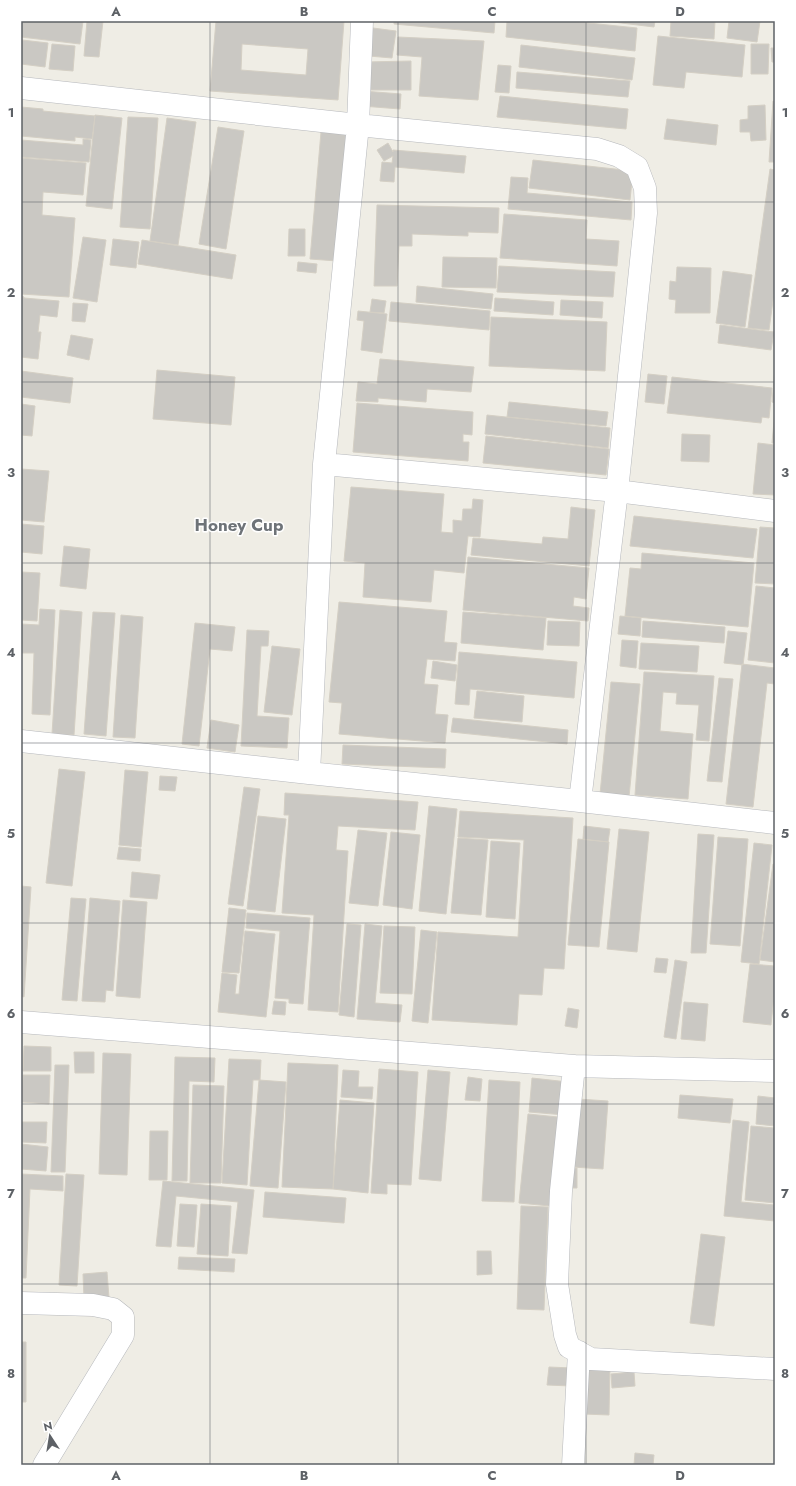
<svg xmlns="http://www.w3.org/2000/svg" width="796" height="1486" font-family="Jost,sans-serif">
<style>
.building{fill:#cac8c3;stroke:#d4cfc4;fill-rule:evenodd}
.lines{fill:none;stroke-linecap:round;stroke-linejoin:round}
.minor-casing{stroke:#b6b8bc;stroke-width:23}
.minor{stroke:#fff;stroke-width:22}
.grid{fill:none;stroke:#5d6166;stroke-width:1;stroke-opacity:0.55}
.labels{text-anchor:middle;stroke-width:3;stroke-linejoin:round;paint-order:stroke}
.quarter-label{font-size:17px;font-weight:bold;fill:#6e7378;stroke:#fff}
.neatline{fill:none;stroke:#5d6166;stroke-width:1.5}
.grid-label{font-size:13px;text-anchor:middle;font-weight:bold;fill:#5d6166}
</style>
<rect width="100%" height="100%" fill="#efede5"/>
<path class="building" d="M21 21H83L80 44 21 37Z
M87 21H103L99 57 84 56Z
M216 21H344L338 100 210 91ZM242 44 308 49 306 75 241 70Z
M394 21H495L494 33 394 24Z
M507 21H569L637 28 635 51 506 37Z
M605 21H655L654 27Z
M671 21H715L714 39 670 36Z
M729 21H760L757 42 727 38Z
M373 28 396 31 392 58 369 56Z
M658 36 745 45 742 77 686 72 684 88 653 85Z
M398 37 484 41 478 100 419 96 422 57 397 55Z
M22 40 48 43 45 67 21 64Z
M52 44 75 46 73 71 49 69Z
M751 44H769L768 74H751Z
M521 45 635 58 632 80 519 67Z
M771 48H775V62H772Z
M411 61V90H365V62Z
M498 65 511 66 509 93 495 92Z
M517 72 630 81 628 97 516 88Z
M363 91 401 94 400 109 362 106Z
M500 96 628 109 626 129 497 117Z
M773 101 775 102V162H769Z
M765 105 766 140 751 141 750 132H740V120L748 119V106Z
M21 107 43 109V111L95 116 92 139 75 137V141L21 136Z
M95 115 122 118 112 209 86 206Z
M128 117 158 118 150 229 120 227Z
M167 118 196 122 178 245 150 241Z
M667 119 718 125 716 145 664 139Z
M218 127 244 131 226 249 199 244Z
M321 132 348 134 337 261 310 259Z
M83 139 91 140 89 162 21 157V140L83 145Z
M388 143 393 152V150L466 156 464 173 395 167 394 182 380 181 382 162 392 163 393 156 384 161 377 150Z
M21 158 86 163 83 195 43 192 42 215 75 218 69 297 21 294Z
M533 160 633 171 630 200 529 188Z
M770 169 775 170V286L769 330 748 328Z
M511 177 528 178 527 193 632 202 631 220 508 209Z
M377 205 499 208 498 233 468 232V236L412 234V246H399L397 286H374Z
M504 214 587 220 586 239 619 241 617 266 500 258Z
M289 229H305V256H288Z
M83 237 106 240 97 302 73 298Z
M113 239 139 242 136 268 110 265Z
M142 240 236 255 232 279 138 264Z
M443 257 497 258 496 288 442 287Z
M298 262 317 264 316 273 297 271Z
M499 266 615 272 613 297 497 292Z
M677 267 711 268 710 313H675L676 300 669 299 670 281 676 282Z
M723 271 752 275 745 327 716 323Z
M417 286 493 294 491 309 416 302Z
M21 296 24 297V298L59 301 57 317 40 315 38 332H41L38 359 21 357Z
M495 298 554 302 553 315 494 311Z
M372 299 386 301 384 313 370 312Z
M561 300 603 302 602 318 560 315Z
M391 302 490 311 489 330 389 321Z
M73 303 88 304 85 322 72 321Z
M358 311 387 314 382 353 361 350 364 321 357 320Z
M491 317 607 322 605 371 489 366Z
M720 325 774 332 771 350 718 343Z
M71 335 93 339 89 360 67 355Z
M380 359 474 367 471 392 427 389 426 402 378 398V402L356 401 358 382 377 384Z
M775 369V403L772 402Z
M157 370 235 377 231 425 153 419Z
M21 371 73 378 70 403 21 397Z
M648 374 667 376 664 404 645 402Z
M672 377 772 388 769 418 762 417 761 423 667 413Z
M509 402 608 412 606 426 507 417Z
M357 403 473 412 472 435 463 434V442H469L468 461 353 452Z
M21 404 35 406 32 436 21 435Z
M775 411V443H772Z
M487 415 610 428 608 448 485 434Z
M682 434 710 435 709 462 681 461Z
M486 436 609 449 606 475 483 463Z
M758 443 775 445V495L753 494Z
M21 469 49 471 44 522 21 520Z
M351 487 444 494 441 532 453 533V520L462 521 463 509H472L473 499 483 500 480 537 468 536 464 573 434 570 431 602 363 597 365 563 344 561Z
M571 507 595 510 589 566 471 555 473 538 542 544 543 537 568 539Z
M634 516 757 529 753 558 630 546Z
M21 524 44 526 42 554 21 552Z
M760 527 775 528V584L755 583Z
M64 546 90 549 86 589 60 586Z
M642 553 754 563 748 627 625 616 630 568 641 569Z
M468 557 589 568 586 599 574 597 573 606 589 608 588 621 463 610Z
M21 572 40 573 37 621 21 620Z
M756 586 775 588V663L748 660Z
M339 602 447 611 444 642 457 643 455 661 427 659 424 684 438 685 435 714 448 715 445 743 339 734 342 703 329 702Z
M40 609 55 610 50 715 32 714 34 653H21V624L39 625Z
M60 610 82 612 74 735 52 734Z
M93 612 115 613 106 736 84 734Z
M463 612 546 618 543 650 461 643Z
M121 615 143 617 135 738 113 737Z
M620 616 641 618 640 636 618 634Z
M548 621 580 622 579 646 547 645Z
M643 621 725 627 724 643 642 637Z
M195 623 235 627 232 651 210 649 199 746 182 744Z
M247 630 269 631 268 646H261L257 716 289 718 287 748 241 746Z
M728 631 747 633 743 665 724 663Z
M622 640 638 641 636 668 620 666Z
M641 643 699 646 697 672 639 669Z
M272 646 300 649 292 715 264 712Z
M459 652 577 662 574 698 470 689 469 705 455 704Z
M433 661 457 665 455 681 431 678Z
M742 664 775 668V684L767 683 753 807 726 804Z
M644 672 714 676 709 741 696 740 699 705 676 704 677 693 663 692 660 731 693 734 688 799 635 795Z
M719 678 733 679 722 782 707 781Z
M611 682 640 684 629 797 600 794Z
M477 691 524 696 522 722 474 718Z
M453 718 568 730 567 744 451 732Z
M211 720 239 725 235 752 207 748Z
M343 745 446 749 445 768 342 764Z
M59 769 85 772 72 886 46 883Z
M125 770 148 772 141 847 119 845Z
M160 776 177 777 175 791 159 790Z
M244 787 260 789 243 906 228 904Z
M285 793 418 802 415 830 338 826 336 850 348 851 338 1012 308 1010 314 915 282 913 289 815H284Z
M429 806 457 809 446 914 419 911Z
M460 811 573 818 564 969 544 968 542 995 519 994 517 1025 432 1020 438 932 518 937 524 840 458 837Z
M258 816 286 819 275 912 247 909Z
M584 826 610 829 608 842 583 839Z
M619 829 649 832 637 952 607 949Z
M358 830 387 833 378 906 349 903Z
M391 832 420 835 412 909 383 905Z
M698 834 714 835 706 953H691Z
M718 837 748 839 740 946 710 944Z
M458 838 488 840 481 915 451 913Z
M578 839 609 842 599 947 568 945Z
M491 841 520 843 515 919 486 917Z
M754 843 772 845 759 964 741 962Z
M119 847 141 849 140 861 117 859Z
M773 864H775V962L760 960Z
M132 872 160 875 157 899 130 897Z
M21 886 31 887 24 997 21 996Z
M71 898 86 899 77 1001 62 1000Z
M90 898 120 901 113 991 106 990 105 1002 82 1001Z
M123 900 147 902 140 998 116 996Z
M229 908 246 910 239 973 222 972Z
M247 913 310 918 303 1004 289 1003V999L275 998 280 931 246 928Z
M347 924 361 925 354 1017 339 1015Z
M365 924 382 926 375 1003 402 1005 400 1022 357 1019Z
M384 926 415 927 412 994 380 993Z
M421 930 437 932 428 1023 412 1021Z
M245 931 275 934 266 1017 218 1012 222 973 237 975 235 994H239Z
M656 958 668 959 666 973 654 972Z
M675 960 687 962 676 1039 664 1037Z
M750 964 775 966V987L771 1025 743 1022Z
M274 1001 286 1002 285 1015 272 1014Z
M684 1002 708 1004 705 1041 681 1039Z
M568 1008 579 1010 577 1028 565 1026Z
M24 1046 51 1047V1071H23Z
M74 1052H94V1073H75Z
M103 1053 131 1054 127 1175 99 1174Z
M175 1057 215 1058 214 1082 189 1081 187 1181H172Z
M229 1059 261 1060 260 1080H253L247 1185 222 1183Z
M288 1063 338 1065 333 1189 282 1187Z
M55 1065H69L65 1172H51Z
M379 1069 418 1072 411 1185 387 1184V1194L371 1193Z
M343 1070 359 1071 358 1087H373L372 1099 341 1097Z
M428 1070 450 1072 441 1181 419 1179Z
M23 1075H50L49 1104 22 1102Z
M468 1077 482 1079 480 1101 465 1100Z
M532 1078 568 1082 565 1115 529 1112Z
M259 1080 286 1082 278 1188 250 1186Z
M489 1080 520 1082 514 1202 482 1201Z
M193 1085 224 1086 221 1183H190Z
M680 1095 733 1099 730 1123 678 1118Z
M758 1096 775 1098V1126L756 1124Z
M578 1099 608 1101 603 1169 573 1167Z
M340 1100 374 1103 368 1193 333 1189Z
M528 1114 558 1117 550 1206 519 1203Z
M733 1120 749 1122 741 1202 775 1205V1221L724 1216Z
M21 1122H47L46 1143 21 1142Z
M751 1126 775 1128V1203L745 1200Z
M150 1131H168L167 1180H149Z
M21 1144 48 1147 46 1171 21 1169Z
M568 1168H577V1188H567Z
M21 1174 63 1176V1191L30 1189 26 1278H21Z
M66 1174 84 1175 77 1286 59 1285Z
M163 1181 254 1190 247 1254 232 1253 238 1202 176 1196 171 1247 156 1246Z
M265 1192 346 1198 344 1223 263 1217Z
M180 1204 197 1205 194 1247 177 1246Z
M201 1204 231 1206 228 1256 197 1254Z
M521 1206 548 1207 544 1310 517 1309Z
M701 1234 725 1237 714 1326 690 1323Z
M477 1251H491L492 1274 477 1275Z
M179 1257 235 1259 234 1272 178 1269Z
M107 1272 109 1298 84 1299 83 1274Z
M21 1342H26V1402H21Z
M585 1365 610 1366 609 1415 584 1414Z
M549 1367 572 1368 571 1386 547 1385Z
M634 1372 635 1386 612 1388 611 1374Z
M635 1453 654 1455 653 1465H634Z"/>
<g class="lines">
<g class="minor-casing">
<path id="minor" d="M21 88 358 125 324 464 309 773 21 741
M324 464 617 491 646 213 645 188 637 167 619 156 597 149 358 125 362 21
M775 511 617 491 580 801 775 823
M309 773 580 801
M21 1022 574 1066 775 1071
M574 1066 561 1191 557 1284 565 1335 569 1347 591 1359 775 1369
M21 1303 93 1305 113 1309 123 1317V1335L44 1465
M573 1465 579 1352"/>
</g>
<use href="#minor" class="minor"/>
</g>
<path class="grid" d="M210 21V1465M398 21V1465M586 21V1465M21 202H775M21 382H775M21 563H775M21 743H775M21 923H775M21 1104H775M21 1284H775"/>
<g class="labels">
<g class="quarter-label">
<text x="239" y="531">Honey Cup</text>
</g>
</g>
<rect width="796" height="1486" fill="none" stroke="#ffffff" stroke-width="44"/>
<g transform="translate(50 1436) rotate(348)" stroke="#ffffff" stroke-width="3" paint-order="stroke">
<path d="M0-3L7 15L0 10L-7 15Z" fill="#5d6166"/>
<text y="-6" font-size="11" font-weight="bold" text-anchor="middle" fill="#5d6166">N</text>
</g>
<rect x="22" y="22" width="752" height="1442" class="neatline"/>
<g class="grid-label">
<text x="116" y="16">A</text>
<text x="304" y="16">B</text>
<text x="492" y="16">C</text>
<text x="680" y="16">D</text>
<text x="11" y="117">1</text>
<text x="785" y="117">1</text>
<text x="11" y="297">2</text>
<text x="785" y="297">2</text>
<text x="11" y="477">3</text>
<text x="785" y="477">3</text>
<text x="11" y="657">4</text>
<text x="785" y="657">4</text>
<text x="11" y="838">5</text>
<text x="785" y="838">5</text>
<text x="11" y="1018">6</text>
<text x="785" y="1018">6</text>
<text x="11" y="1198">7</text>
<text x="785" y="1198">7</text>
<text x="11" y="1378">8</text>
<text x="785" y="1378">8</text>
<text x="116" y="1480">A</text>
<text x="304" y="1480">B</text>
<text x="492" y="1480">C</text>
<text x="680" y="1480">D</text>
</g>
</svg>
